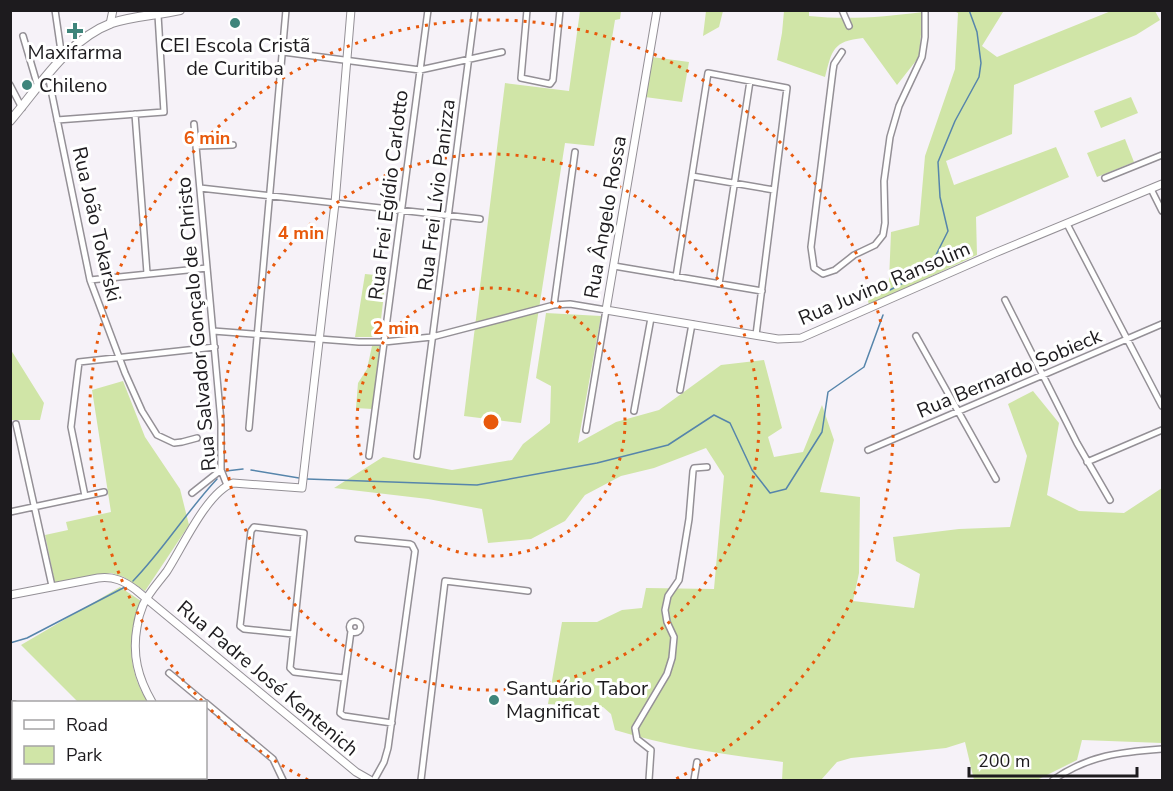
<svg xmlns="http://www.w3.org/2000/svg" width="1173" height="791" font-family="'Nunito Sans',sans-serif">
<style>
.green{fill:#d0e5a7}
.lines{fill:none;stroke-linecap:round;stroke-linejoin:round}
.stream{stroke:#5685ab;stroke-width:1.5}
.minor-casing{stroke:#949096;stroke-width:8}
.tertiary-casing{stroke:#949096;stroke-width:9}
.secondary-casing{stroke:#949096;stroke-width:10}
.minor{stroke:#fff;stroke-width:5}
.tertiary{stroke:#fff;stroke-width:7}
.secondary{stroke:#fff;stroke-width:8}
.ring{fill:none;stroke:#e8590c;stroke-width:3;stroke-dasharray:3 6}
.poi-dot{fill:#3f857b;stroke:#fff;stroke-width:2}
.labels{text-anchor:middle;stroke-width:6;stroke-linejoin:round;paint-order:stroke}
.poi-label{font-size:20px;fill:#1d1b1e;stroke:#fff}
.street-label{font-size:20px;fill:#1d1b1e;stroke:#fff}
.centre{fill:#e8590c;stroke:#fff;stroke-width:3}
.ring-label{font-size:18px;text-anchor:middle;font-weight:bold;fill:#e8590c;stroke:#fff;stroke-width:6;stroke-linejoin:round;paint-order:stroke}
</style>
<rect width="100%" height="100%" fill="#f6f2f8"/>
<path class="green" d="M1002 10 1003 12 982 46 997 57 1111 11H1155L1160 20 1136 35 1014 85 1012 134 946 161 954 185 1056 147 1069 177 976 217 977 255 869 305 865 289 889 281 891 232 919 225 925 156 955 69 958 13 954 11Z
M580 11H621L620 19 615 20 594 146 565 143 521 423 464 416 505 83 569 91Z
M706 11H723L719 27 703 36Z
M784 11H809V16C848 20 884 17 923 12L919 57 897 85 863 38C833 41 832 50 825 77L777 60 782 33Z
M652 57 689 62 682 102 645 97Z
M1131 97 1138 113 1101 128 1094 111Z
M1125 139 1134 162 1097 177 1087 153Z
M365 274 386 276 379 337H355Z
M546 313 601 316 578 443 616 422 659 410 721 365 764 360 782 428 768 437 774 457 803 452 822 405 834 440 820 492 860 497 859 573 853 601 914 608 920 574 896 561 893 537 959 529 1010 527 1027 456 1008 404 1033 391 1059 423 1047 495 1079 511 1124 513 1162 488V743L1082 740 1077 760 1037 780H974L965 742 946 748 851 758 837 762 821 780H782L783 762C727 755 670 747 615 730L611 714 603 707 548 704 562 622H597L622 610 642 608 646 588 714 589 724 476 706 448 654 468 621 476 585 495 565 521 531 539 488 543 482 509 428 499 334 488 383 457 452 470 512 460 523 444 550 423 551 386 536 378Z
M380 345 372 409 356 408 358 383 367 369 372 346Z
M11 350 44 403 40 420H11Z
M123 381 145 437 180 489 189 525 145 591 124 577 111 573 55 583 45 535 68 530 66 522 111 512 92 390Z
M120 587 141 601C127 634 127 672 148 702H78L21 645Z"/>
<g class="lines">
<path class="stream" d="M890 290 929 269 948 231 940 197 938 162 955 121 979 77 981 63 977 32 969 10
M251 470 299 478
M226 471 243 469
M307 479 477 485 597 463 668 445 714 415 730 423 752 470 770 493 786 489 822 432 828 392 864 367 883 315
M133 581C164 549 187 511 217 479
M10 643 27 638 125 587"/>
<g class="minor-casing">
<path id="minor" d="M55 10 62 58
M527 10 521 78 550 84 553 80 560 10
M842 10 849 26
M23 36 38 87
M283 52 420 70 502 52
M842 52 834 64 833 70 811 247 814 268 823 274 835 270 854 255 875 245 883 235 885 223 884 181 890 137 899 106 922 57 925 37V10
M48 75 90 280 125 373 142 411 157 435 174 443 182 442 197 438
M10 85 22 108
M135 114 147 273
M57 120 164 112 158 15
M194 124 221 422V470L227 485
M196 146 233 145
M692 176 774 190
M1105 178 1162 155
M200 188 480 219
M1151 189 1162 211
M1067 224 1162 406
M614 266 762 291
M676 277 708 73 787 88 756 335
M90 280 207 268
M719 284 750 81
M1005 300 1077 443 1110 500
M554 305 575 152
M213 331 359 342H384L432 337 554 305 570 304 606 310 586 430
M916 336 996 479
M680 390 692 324
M634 411 651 318
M16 424 52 586
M249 428 286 10
M868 450 1162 324
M369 456 428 10
M417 456 475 10
M1087 462 1162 430
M192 493 221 470
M85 496 71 427 79 362 215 347
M10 512 104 492
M358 539 410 544 412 545 415 551 388 748 384 762 374 780
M349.5 627a5.5 5.5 0 1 1 11 0a5.5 5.5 0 1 1-11 0Z
M351 631 340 713 344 716 392 723
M293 634 244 629 240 626 251 531 254 527 304 533 290 668 294 672 344 678
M169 673 204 702
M206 703 273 759 283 780
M10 705 14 704
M139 780H140
M421 780 445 581 528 591
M649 780 651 750 637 739 635 728 667 674 672 658 674 637 667 622 665 610 668 596 679 580 689 519 693 471 694 468 707 467
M694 780 697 762
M1053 780C1089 755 1121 752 1162 749"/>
</g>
<g class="tertiary-casing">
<path id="tertiary" d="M657 10 606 310 778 339 801 338 995 253 1162 184
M110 24 113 10
M10 595 98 578C114 576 124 581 136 590L356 772 370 780
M152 702C138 678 132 655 137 627 138 620 140 612 143 605 149 592 159 582 167 571 182 548 207 492 233 483L302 488 335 203 351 10
M197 778 198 780"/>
</g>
<g class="secondary-casing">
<path id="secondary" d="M10 121C40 86 67 40 112 23 133 16 158 15 180 10"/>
</g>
<use href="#minor" class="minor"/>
<use href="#tertiary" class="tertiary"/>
<use href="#secondary" class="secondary"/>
</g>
<g class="ring">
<circle cx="491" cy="422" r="134"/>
<circle cx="491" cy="422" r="268"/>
<path d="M308 780A402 402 0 0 1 207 706M202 701A402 402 0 1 1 674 780"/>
</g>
<g class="poi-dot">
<circle cx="235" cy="23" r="6"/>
<path d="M72 22h6v6h6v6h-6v6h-6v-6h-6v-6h6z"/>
<circle cx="27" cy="85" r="6"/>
<circle cx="494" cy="700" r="6"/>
</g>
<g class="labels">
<g class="poi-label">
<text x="235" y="52">CEI Escola Cristã<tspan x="235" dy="23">de Curitiba</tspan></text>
<text x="75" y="59">Maxifarma</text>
<text x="39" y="92" text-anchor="start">Chileno</text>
<text x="506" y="695" text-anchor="start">Santuário Tabor<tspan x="506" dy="23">Magnificat</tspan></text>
</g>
<g class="street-label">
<text transform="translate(388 195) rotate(-83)" y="7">Rua Frei Egídio Carlotto</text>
<text transform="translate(436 195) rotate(-83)" y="7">Rua Frei Lívio Panizza</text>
<text transform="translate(605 217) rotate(-80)" y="7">Rua Ângelo Rossa</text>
<text transform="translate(97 224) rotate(77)" y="7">Rua João Tokarski</text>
<text transform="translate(884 283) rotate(-23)" y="7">Rua Juvino Ransolim</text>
<text transform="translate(196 324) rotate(-95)" y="7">Rua Salvador Gonçalo de Christo</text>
<text transform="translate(1009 373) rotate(-23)" y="7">Rua Bernardo Sobieck</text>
<text transform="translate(268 678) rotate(40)" y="7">Rua Padre José Kentenich</text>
</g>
</g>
<circle cx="491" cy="422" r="9" class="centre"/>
<g class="ring-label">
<text x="207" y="144">6 min</text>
<text x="301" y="239">4 min</text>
<text x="396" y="334">2 min</text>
</g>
<rect width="1173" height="791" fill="none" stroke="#1d1b1e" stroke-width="24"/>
<rect x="12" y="701" width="195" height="78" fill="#ffffff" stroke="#a5a4a5" stroke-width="1.5"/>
<rect x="24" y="720" width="30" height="9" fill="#ffffff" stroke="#a5a4a5" stroke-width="1.5"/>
<text x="66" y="731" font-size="18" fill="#1d1b1e">Road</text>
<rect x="24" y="746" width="30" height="18" fill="#d0e5a7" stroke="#a5a4a5" stroke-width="1.5"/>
<text x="66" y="761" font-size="18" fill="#1d1b1e">Park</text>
<path d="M969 767v9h168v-9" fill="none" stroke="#1d1b1e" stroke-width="3"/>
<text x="978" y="767" font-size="18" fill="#1d1b1e" stroke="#ffffff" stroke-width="4.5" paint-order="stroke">200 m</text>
</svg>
